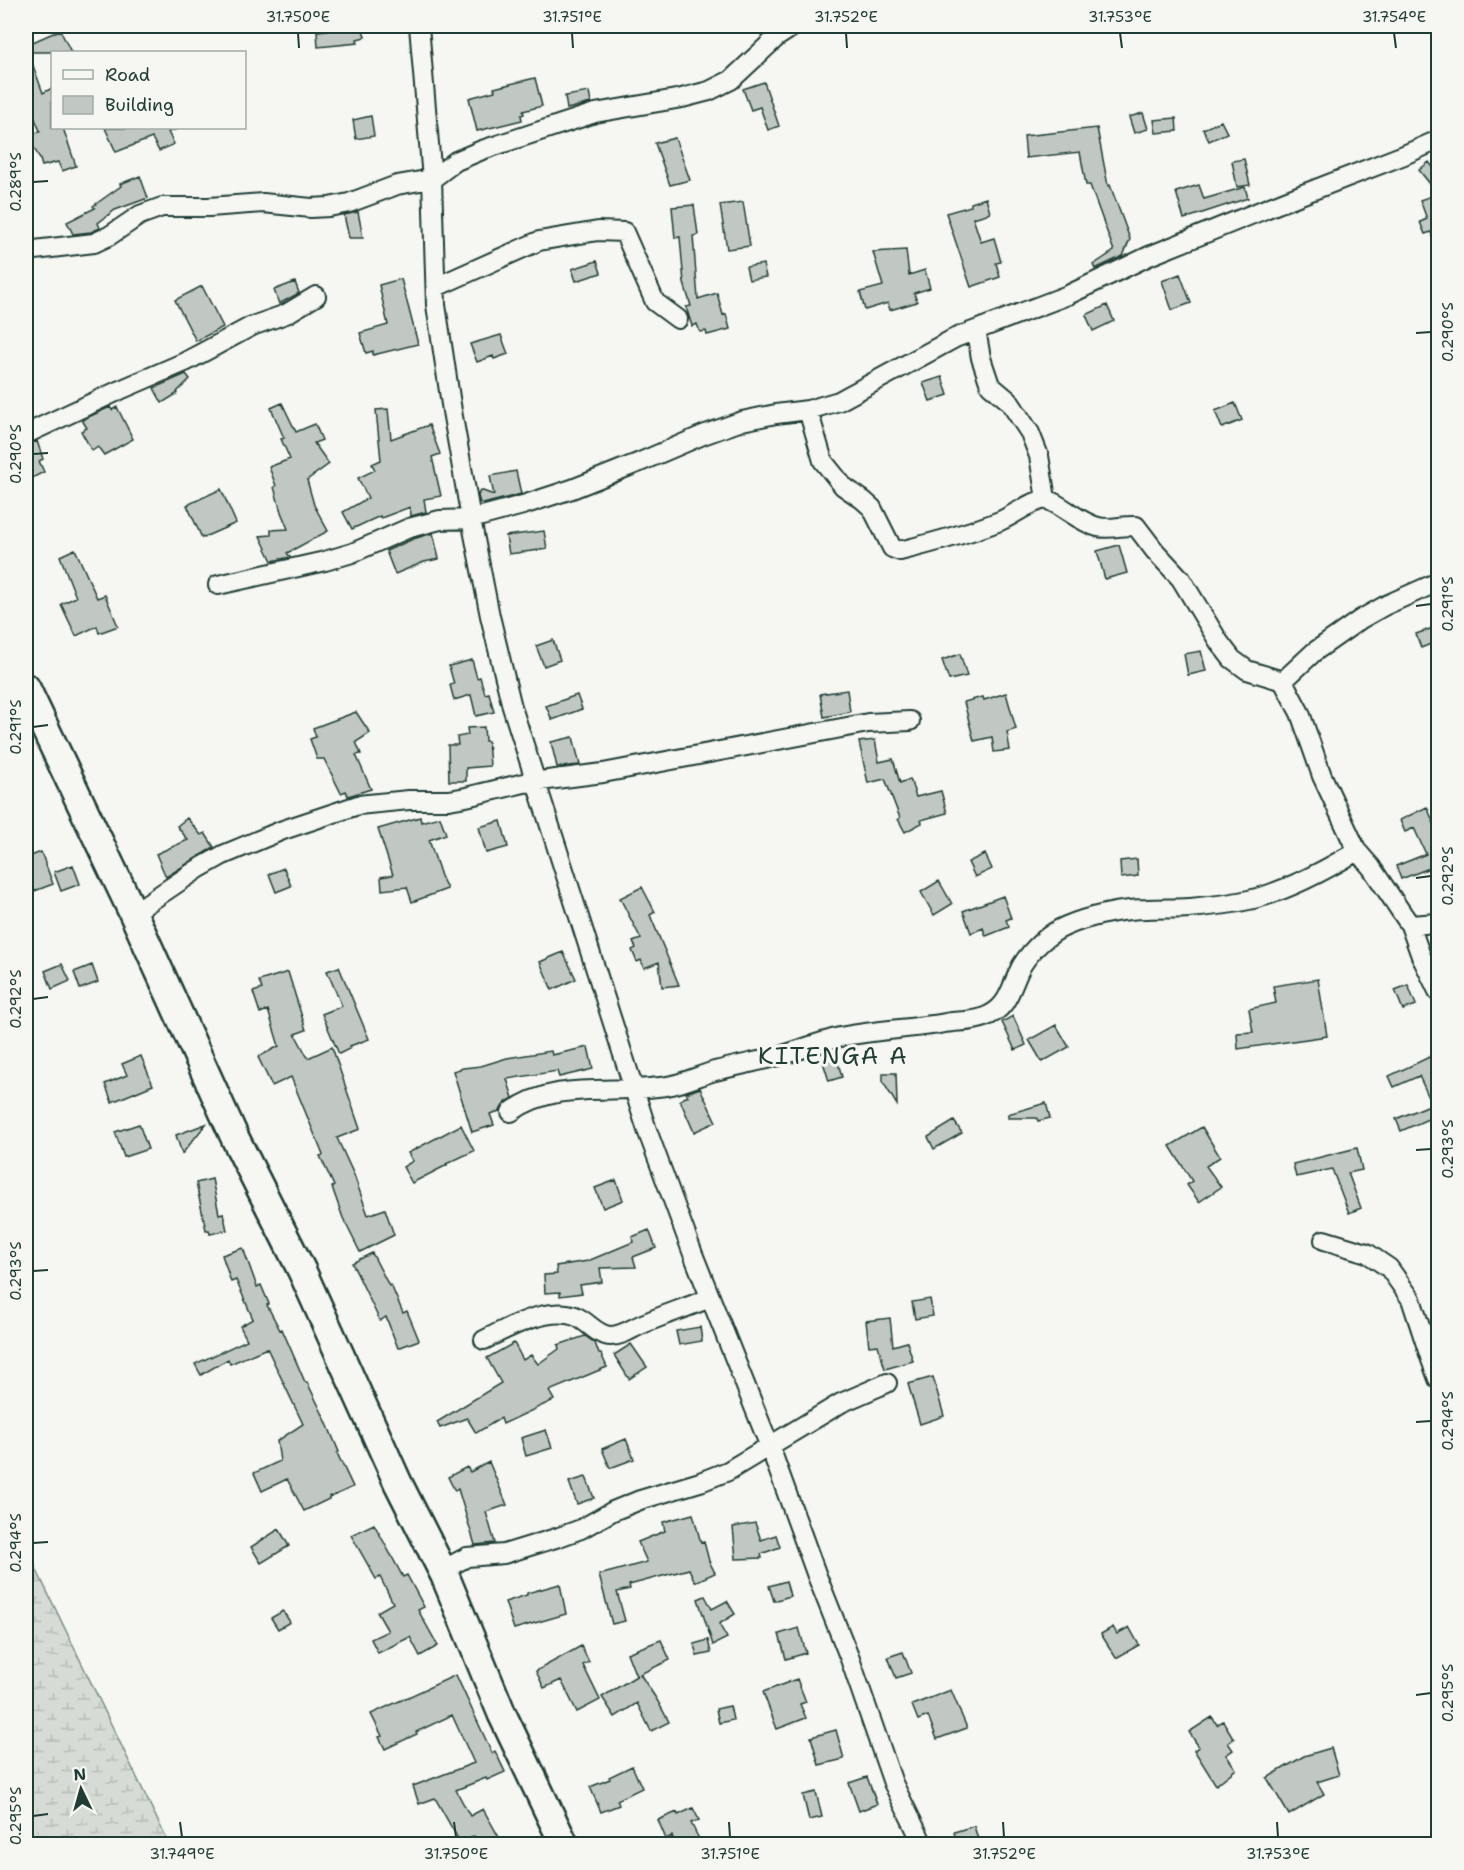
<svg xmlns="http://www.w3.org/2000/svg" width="1464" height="1870" font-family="'Shantell Sans',sans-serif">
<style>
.wetland{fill:url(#wetland-marsh);stroke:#7a8c85;stroke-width:1.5}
.building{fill:#c1c8c3;stroke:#1f3d34;stroke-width:1.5}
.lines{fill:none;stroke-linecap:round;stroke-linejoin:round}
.minor-casing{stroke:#1f3d34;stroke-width:22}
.secondary-casing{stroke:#1f3d34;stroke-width:32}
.minor{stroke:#f6f6f2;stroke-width:18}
.secondary{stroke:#f6f6f2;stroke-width:27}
.ticks{fill:none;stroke:#1f3d34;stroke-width:2}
.labels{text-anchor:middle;stroke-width:6;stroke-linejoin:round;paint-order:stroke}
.quarter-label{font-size:24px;letter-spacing:1.5px;fill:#1f3d34;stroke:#f6f6f2}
.neatline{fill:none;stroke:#1f3d34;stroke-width:2}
.ticks-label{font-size:15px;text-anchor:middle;fill:#1f3d34}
</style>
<defs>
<pattern id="wetland-marsh" width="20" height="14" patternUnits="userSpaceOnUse" patternTransform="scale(1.5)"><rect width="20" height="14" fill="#d6dbd6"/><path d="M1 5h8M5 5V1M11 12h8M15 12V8" fill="none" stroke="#b7bdb8"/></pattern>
</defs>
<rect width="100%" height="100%" fill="#f6f6f2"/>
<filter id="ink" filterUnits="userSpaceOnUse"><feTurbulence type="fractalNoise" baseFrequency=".0167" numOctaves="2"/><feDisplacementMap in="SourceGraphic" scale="12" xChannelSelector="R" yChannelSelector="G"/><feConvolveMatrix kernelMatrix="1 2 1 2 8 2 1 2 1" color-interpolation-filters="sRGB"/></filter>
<g filter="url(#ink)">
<path class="wetland" d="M26 1548 169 1844H26Z"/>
<path class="building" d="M338 26H362L365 37 357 39 358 43 318 47 317 31 338 29Z
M60 30 71 52H28L43 93 52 88V128H63L76 166 62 171 58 162 42 166 40 159 28 137 40 131 26 97V45Z
M535 78 542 106 523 111 524 114 521 115 522 120 477 131 469 98 495 91 494 88Z
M764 82 779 126 768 130 760 107 751 110 743 89Z
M589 92 591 103 567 109 565 96Z
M1143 113 1148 129 1134 133 1129 117Z
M371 116 374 136 356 139 353 120Z
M1176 118 1177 131 1156 133 1154 120Z
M1221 121 1227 133 1209 141 1203 129Z
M105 128H177L178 129 168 132 174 144 159 151 152 138 116 152Z
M1097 128 1108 186 1110 185 1130 239 1123 256 1095 269 1093 265 1114 251 1090 185H1086L1080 152 1026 158 1024 136Z
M675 138 690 180 670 185 655 143Z
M1244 159 1250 185 1237 187 1232 161Z
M1429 162 1438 174V247H1436L1431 232 1425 234 1420 222 1427 219 1420 200 1438 194 1419 170Z
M140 176 148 198 115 210 98 223 100 228 91 232 73 234 67 222 95 208 93 206 121 186 120 184Z
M1199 185 1204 199 1245 187 1248 198 1184 219 1176 192Z
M986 198 990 213 973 218 981 242 994 238 1001 262 996 263 1000 277 971 287 946 213 971 206V203Z
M743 202 750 246 727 249 720 205Z
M694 205 698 235 693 236 698 299 717 293 723 315 726 314 730 329 707 335 706 331 700 332 697 324 692 326 686 307 691 306 684 283 680 237 675 238 672 207Z
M358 212 363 238H349L344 215Z
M906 250 909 275 925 270 930 288 914 293 917 302 890 310 888 303 865 310 860 292 883 286 873 252Z
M597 261 601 273 576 281 572 269Z
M763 264 766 277 749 280 746 267Z
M1180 274 1191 303 1172 310 1162 281Z
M401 279 418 344 373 355V351L366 353 360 333 388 325 379 285Z
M295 282 299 293 279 304 274 290Z
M202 286 223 327 196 341 175 300Z
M1107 305 1114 321 1093 331 1086 315Z
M501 335 508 354 494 359 493 356 477 362 470 344Z
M186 374 190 379 177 392 178 393 162 403 154 388Z
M942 377 948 395 930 401 923 383Z
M282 403 296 432 315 424 322 440 314 443 329 464 307 480 314 505 328 531 287 553 290 557 272 561 260 536 271 535V530L288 529 281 512 274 487 276 486 269 467 290 459 281 439 284 438 271 408Z
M1235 403 1242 420 1222 428 1215 411Z
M110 407 112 410 117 407 133 439 104 455 98 447 92 451 81 431 87 428 82 420Z
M388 409 391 439 429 425 440 454 432 457 441 496 424 499 426 512 411 516 410 507 381 518 380 516 352 529 343 512 368 498 358 478 375 470 372 464 381 460 376 410Z
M37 441 43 459 39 461 44 472 26 481V445Z
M516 471 521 494 483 504 480 503 478 496 480 490 494 495 490 476Z
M221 489 236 523 202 538 187 505Z
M544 531 547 549 509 554 506 536Z
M433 533 439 559 424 562 395 574 386 551 413 539Z
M1119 545 1127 573 1105 579 1097 551Z
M75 549 97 598 105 595 118 626 99 633 97 626 76 636 61 604 76 597 60 556Z
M1433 628 1438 641 1421 648 1416 634Z
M553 640 560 660 544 666 536 646Z
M1201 651 1206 671 1188 675 1184 654Z
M960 654 967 676 949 680 942 660Z
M472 660 477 678 480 677 485 694 489 693 494 712 476 716 471 695 454 700 450 685 454 684 449 666Z
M847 690 850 712 824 717 820 694Z
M1006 693 1016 729 1007 732 1010 750 994 752 992 737 974 741 964 702 983 697 984 700Z
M577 695 582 709 552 720 546 706Z
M356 712 370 733 356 742 361 754 356 755 371 789 348 796 346 791 341 793 324 759H317L310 739 316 737 313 728Z
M484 727 485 741H488L490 766 466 768V781H449L448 745H458L457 737 468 735 467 728Z
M573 737 580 765 557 767 551 742Z
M875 740 879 762 893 759 900 783 910 779 916 797 941 791 947 813 921 820 922 823 905 832 898 819 900 818 885 779 868 783 859 742Z
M1427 807 1438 833V880L1432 867 1401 879 1396 866 1426 854 1414 828 1405 832 1400 820Z
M420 817 421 822 440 817 446 834 429 840 441 876 447 889 412 902 407 887 382 890 381 877 393 875 378 829Z
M187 818 201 835 205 833 214 847 166 877 156 854 188 840 177 826Z
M501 821 508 847 486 853 479 827Z
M41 852 53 884 32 892 26 874V858Z
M985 854 992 869 975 877 968 862Z
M1137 859 1138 876 1121 878 1120 861Z
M73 865 80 884 61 891 54 872Z
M284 868 291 886 276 892 269 874Z
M939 881 952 904 934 915 921 892Z
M642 887 655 912 650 915 679 985 662 987 659 962 644 968 641 960 637 962 632 950 636 948 633 942 641 939 620 898Z
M1003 896 1011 918 1006 920 1009 927 986 936 983 928 971 933 963 911Z
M563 952 576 979 552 990 540 962Z
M62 964 70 981 52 989 45 971Z
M92 965 98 982 80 989 74 972Z
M339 967 369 1039 350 1046 351 1048 339 1054 322 1014 342 1006 327 971Z
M288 972 306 1030 295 1034 308 1058 332 1047 360 1129 337 1138 354 1175 368 1215 385 1209 394 1235 360 1252 343 1218 332 1187 334 1186 320 1156 323 1155 291 1077 272 1086 258 1057 279 1046 268 1010 260 1013 253 992 262 989 259 981Z
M1318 979 1327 1036 1238 1049 1237 1033 1253 1032 1249 1009 1276 1003 1273 986Z
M1408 985 1416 1005 1403 1010 1395 990Z
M1013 1016 1026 1045 1015 1050 1002 1022Z
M1056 1025 1069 1047 1042 1062 1029 1040Z
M588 1047 593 1069 559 1077 557 1071 507 1079 513 1098 505 1103 500 1111 490 1114 494 1125 472 1132 453 1071 463 1068 481 1066 507 1058 551 1051 552 1055Z
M1438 1053V1119L1437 1115 1401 1131 1396 1119 1432 1104 1419 1076 1394 1087 1389 1076Z
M141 1056 153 1085 112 1102 105 1084 127 1075 122 1064Z
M837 1059 842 1077 829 1081 823 1062Z
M883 1073H896L897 1105 883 1082Z
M700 1088 716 1122 694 1132 680 1100 688 1096 686 1093Z
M1046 1103 1050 1118 1038 1121 1037 1118H1008V1114Z
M954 1121 962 1133 934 1149 928 1137Z
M139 1124 148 1149 124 1157 115 1132Z
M206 1124 182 1154 176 1135Z
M461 1125 474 1151 446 1164 447 1165 412 1183 403 1167 413 1161 408 1153Z
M1202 1127 1220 1157 1206 1166 1221 1187 1199 1202 1187 1185 1192 1181 1170 1146Z
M1357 1148 1362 1170 1348 1173 1361 1208 1349 1213 1332 1169 1296 1177 1293 1164Z
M212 1179 219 1214 223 1213 227 1230 210 1234 209 1230H206L196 1183Z
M616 1180 623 1200 603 1208 595 1188Z
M649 1230 656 1248 633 1257 636 1267 600 1268 602 1282 580 1285 582 1293 560 1296V1292L545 1293 544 1275 557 1274 556 1266 588 1261 633 1242 632 1237Z
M243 1248 257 1287 261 1285 269 1304 267 1305 280 1330 282 1329 305 1382H307L325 1419 339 1452 337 1453 353 1487 331 1497 330 1496 329 1499 304 1511 287 1479 262 1491 254 1473 280 1461 277 1441 303 1424 267 1348 230 1364 228 1359 201 1375 195 1364 247 1340 240 1326 253 1319 236 1280 231 1282 222 1255Z
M372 1253 389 1286 391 1285 403 1313 407 1311 419 1340 398 1348 386 1317 380 1321 352 1263Z
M930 1299 933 1316 915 1319 912 1302Z
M890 1318 893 1346 907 1342 913 1361 885 1369 878 1345 869 1346 866 1321Z
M700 1327 702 1341 679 1345 676 1331Z
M585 1336 595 1343 599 1354H601L607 1367 549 1391 554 1400 503 1424 501 1418 476 1433 467 1418 440 1428 437 1422 501 1383 487 1358 514 1343 523 1360 531 1355 538 1364 559 1349 558 1345Z
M631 1344 647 1367 629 1379 614 1355Z
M933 1377 944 1416 920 1424 908 1384Z
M546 1430 552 1448 526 1456 521 1438Z
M626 1439 634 1459 610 1468 602 1449Z
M489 1462 507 1505 486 1512 495 1543 475 1545 458 1489 455 1491 448 1477 467 1467 470 1472Z
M586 1477 594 1498 577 1504 569 1482Z
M693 1514 701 1543 704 1542 709 1561 715 1573 695 1582 689 1569 629 1585 630 1589 617 1592 625 1621 612 1624 599 1575 647 1562 638 1542 665 1531 663 1522Z
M755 1523 761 1540 776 1535 780 1547 761 1554 762 1558 736 1559 733 1527Z
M374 1524 403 1577 407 1575 424 1607 418 1610 438 1646 420 1656 410 1637 378 1653 371 1639 388 1631 377 1612 393 1603 380 1577 376 1579 351 1535Z
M279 1529 289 1546 261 1563 251 1547Z
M786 1581 790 1596 774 1601 769 1586Z
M560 1584 566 1614 514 1629 505 1602 527 1595V1593Z
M705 1596 712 1609 727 1601 735 1614 719 1624 727 1638 713 1645 698 1599Z
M283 1611 290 1622 278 1629 271 1618Z
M1113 1627 1117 1634 1129 1627 1139 1645 1116 1658 1101 1634Z
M799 1628 806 1653 786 1659 779 1634Z
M661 1640 670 1660 640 1674 657 1700 669 1722 651 1731 637 1703 615 1717 602 1697 638 1675 636 1676 627 1653Z
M708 1640 711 1653 697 1656 694 1644Z
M581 1646 589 1662 583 1665 600 1700 577 1712 561 1680 544 1688 536 1671Z
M903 1652 911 1673 896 1678 888 1657Z
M456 1675 492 1753 495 1751 505 1772 487 1780 486 1778 456 1790 470 1816 483 1809 500 1839 490 1845H480L474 1836 461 1844 435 1798 419 1804 413 1786 474 1763 452 1715 416 1732 417 1734 385 1749 379 1737 382 1736 371 1714Z
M797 1679 806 1702 800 1704 806 1718 777 1729 763 1692Z
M951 1690 967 1728 937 1739 928 1716 918 1720 912 1705Z
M730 1706 733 1720 719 1723 716 1709Z
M1212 1717 1217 1725 1223 1721 1234 1739 1228 1743 1233 1750 1226 1755 1236 1769 1216 1785 1194 1750 1199 1747 1189 1732Z
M836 1730 844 1759 819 1765 811 1737Z
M1331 1748 1339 1775 1317 1782 1324 1794 1289 1815 1267 1778 1304 1756Z
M632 1766 642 1788 617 1800 619 1805 601 1812 590 1787 610 1779 609 1777Z
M867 1777 877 1804 859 1811 849 1783Z
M816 1792 822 1817 809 1820 803 1795Z
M693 1808 699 1820 691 1823 702 1845H676L672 1836 666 1839 658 1820 677 1812 678 1815Z
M974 1826 978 1839 957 1844 954 1832Z"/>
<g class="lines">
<g class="minor-casing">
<path id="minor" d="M419 26 432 179 436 305 452 411 471 519 490 616 512 707 647 1130 693 1254 770 1447 817 1576 850 1659 893 1783 923 1844
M26 251 94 243 109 236 140 215 162 207H209L263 203 311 208 329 207 349 203 397 185 432 179 456 161 482 150 595 113 682 98 709 91 731 80 777 37 794 26
M436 287 539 241 598 231 624 232 655 302 678 319
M976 330 981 358 990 385 1009 401 1030 433 1039 456 1046 499
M808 410 823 461 843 486 863 500 872 508 892 548 900 551C932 543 969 533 1000 521 1016 514 1029 502 1046 499 1064 506 1079 522 1098 527 1110 530 1124 525 1136 526L1155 551 1181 579 1219 642 1232 659 1247 670 1283 681
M26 434 120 390 185 362 252 326 286 314 316 296
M1438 582 1386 605 1361 619 1314 652 1283 681 1300 713 1322 776 1357 851 1371 867 1410 925 1421 956 1438 991
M218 585 325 561 352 553 409 528 440 520 471 519 523 505 572 489 640 462 703 435 742 421 776 414 808 410 839 401 955 338 1068 295 1149 256 1285 201 1404 155 1438 140
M133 913 198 869 223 855 283 830 358 805 409 800H449L466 797 524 783 603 773 868 723 910 721
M1410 925 1438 923
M511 1112C557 1078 618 1096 672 1085 686 1082 701 1075 715 1071 738 1065 761 1061 783 1055 802 1049 820 1042 840 1037 875 1030 910 1029 945 1023 957 1021 970 1022 982 1018 1010 1009 1010 987 1022 965 1032 949 1049 933 1066 926 1089 916 1123 909 1147 909 1161 908 1175 909 1189 908 1211 906 1236 904 1257 898 1293 888 1326 870 1357 851
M1324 1240 1367 1253 1389 1268 1411 1299 1430 1357 1438 1379
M484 1340C507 1328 548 1306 575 1316 588 1321 597 1336 611 1336 623 1336 634 1327 645 1323 666 1314 688 1307 710 1298
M445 1576 454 1564 467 1557 504 1554 559 1537 581 1529 613 1511 640 1500 700 1482 728 1471 841 1403 887 1383"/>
</g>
<g class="secondary-casing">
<path id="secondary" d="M26 688 133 913 235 1138 302 1271 398 1483 445 1576 502 1714 564 1844"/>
</g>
<use href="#minor" class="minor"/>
<use href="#secondary" class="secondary"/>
</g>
</g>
<path class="ticks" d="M298 33 299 48M572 33 573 48M846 33 847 48M1120 33 1122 48M1394 33 1396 48M33 182 48 181M1416 333 1431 332M33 454 48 453M1416 606 1431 604M33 727 48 725M1416 878 1431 876M33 999 48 997M1416 1150 1431 1149M33 1271 48 1270M1416 1422 1431 1421M33 1543 48 1542M1416 1695 1431 1693M33 1816 48 1814M180 1822 182 1837M454 1822 456 1837M729 1822 730 1837M1003 1822 1004 1837M1277 1822 1278 1837"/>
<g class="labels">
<g class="quarter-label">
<text x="833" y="1064">KITENGA A</text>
</g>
</g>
<rect width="1464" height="1870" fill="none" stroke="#f6f6f2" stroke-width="66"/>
<rect x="51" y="51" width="195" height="78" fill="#f6f6f2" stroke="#a0aca6" stroke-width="1.5"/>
<rect x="63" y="70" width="30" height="9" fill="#f6f6f2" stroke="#a0aca6" stroke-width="1.5"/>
<text x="105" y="81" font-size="18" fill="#1f3d34">Road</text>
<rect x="63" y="96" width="30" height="18" fill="#c1c8c3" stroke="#a0aca6" stroke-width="1.5"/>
<text x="105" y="111" font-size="18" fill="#1f3d34">Building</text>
<g transform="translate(81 1789) rotate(355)" stroke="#f6f6f2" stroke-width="4.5" paint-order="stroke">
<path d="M0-4.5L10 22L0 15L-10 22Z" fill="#1f3d34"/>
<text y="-9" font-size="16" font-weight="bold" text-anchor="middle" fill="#1f3d34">N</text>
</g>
<rect x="33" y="33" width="1398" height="1804" class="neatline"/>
<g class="ticks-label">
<text x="298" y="22">31.750°E</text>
<text x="572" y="22">31.751°E</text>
<text x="846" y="22">31.752°E</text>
<text x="1120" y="22">31.753°E</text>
<text x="1394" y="22">31.754°E</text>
<text transform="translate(16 182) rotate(-90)" y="5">0.289°S</text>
<text transform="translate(1448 332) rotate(-90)" y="5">0.290°S</text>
<text transform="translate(16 454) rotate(-90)" y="5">0.290°S</text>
<text transform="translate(1448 604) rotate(-90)" y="5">0.291°S</text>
<text transform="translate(16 727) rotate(-90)" y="5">0.291°S</text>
<text transform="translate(1448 876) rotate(-90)" y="5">0.292°S</text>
<text transform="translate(16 999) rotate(-90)" y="5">0.292°S</text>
<text transform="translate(1448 1149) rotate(-90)" y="5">0.293°S</text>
<text transform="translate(16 1271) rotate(-90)" y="5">0.293°S</text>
<text transform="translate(1448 1421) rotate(-90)" y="5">0.294°S</text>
<text transform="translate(16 1543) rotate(-90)" y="5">0.294°S</text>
<text transform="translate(1448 1693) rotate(-90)" y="5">0.295°S</text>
<text transform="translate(16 1816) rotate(-90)" y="5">0.295°S</text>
<text x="182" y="1859">31.749°E</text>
<text x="456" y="1859">31.750°E</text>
<text x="730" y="1859">31.751°E</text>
<text x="1004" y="1859">31.752°E</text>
<text x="1278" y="1859">31.753°E</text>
</g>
</svg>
